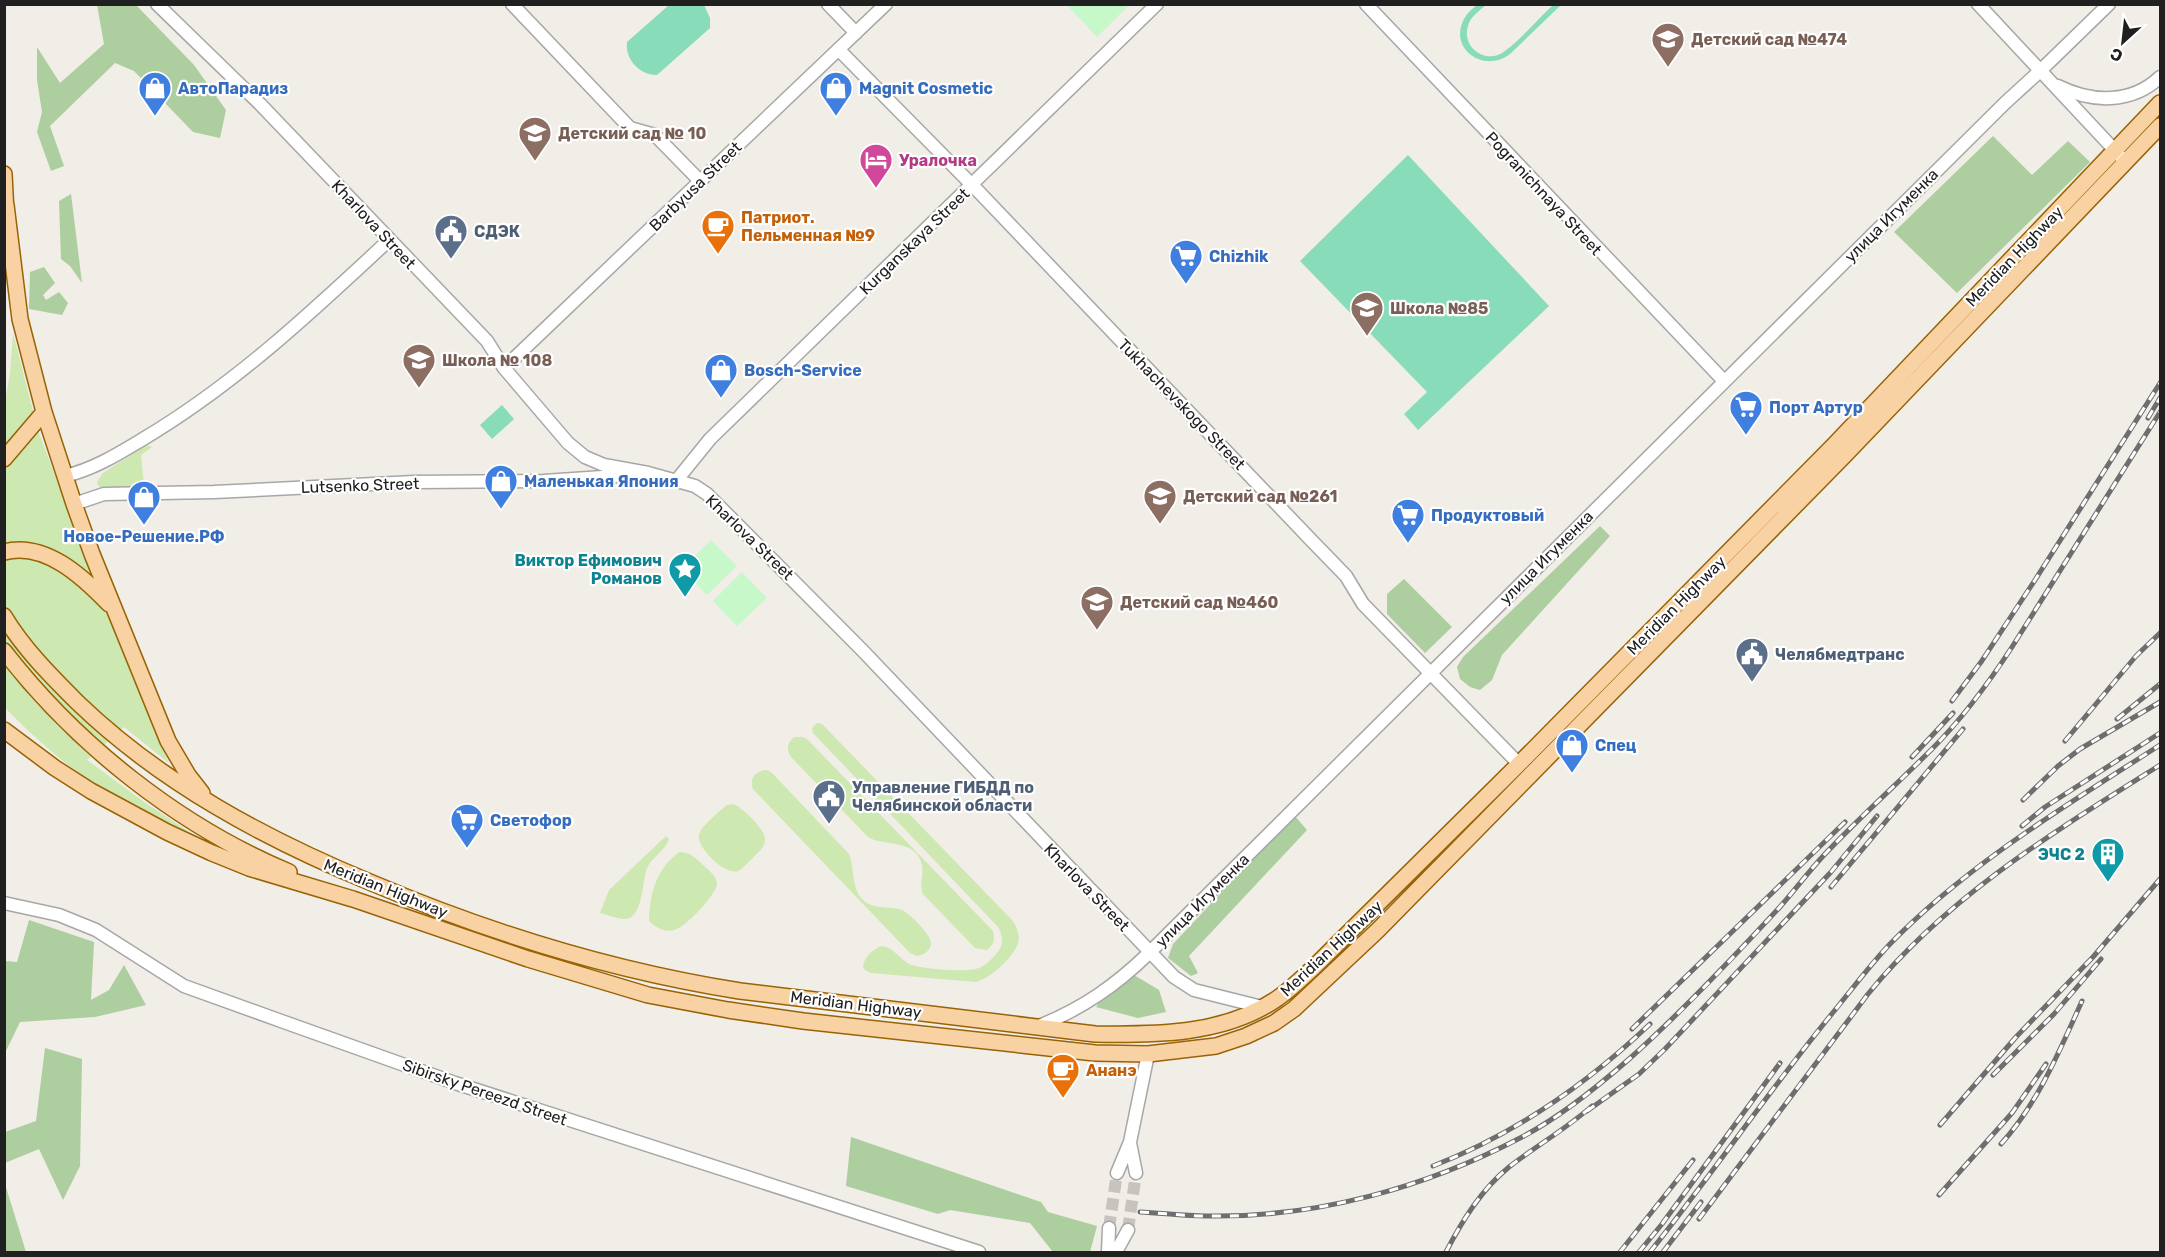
<svg xmlns="http://www.w3.org/2000/svg" width="2165" height="1257" font-family="Rubik,sans-serif">
<style>
.grass{fill:#cde8b0}
.forest{fill:#adce9e}
.park{fill:#c7f8ca}
.pitch{fill:#88dcba}
.lines{fill:none;stroke-linecap:round;stroke-linejoin:round}
.minor-tunnel{stroke:#c7c4bf;stroke-width:12;stroke-dasharray:12 6;stroke-linecap:butt}
.minor-casing{stroke:#a7a7a7;stroke-width:15}
.major-casing{stroke:#986305;stroke-width:18}
.minor{stroke:#fff;stroke-width:12}
.major{stroke:#f9d2a4;stroke-width:15}
.rail-casing{stroke:#6e6e6e;stroke-width:5}
.rail{stroke:#fff;stroke-width:3;stroke-dasharray:9;stroke-linecap:butt}
.labels{text-anchor:middle;stroke-width:4.5;stroke-linejoin:round;paint-order:stroke}
.education-label{font-size:16px;font-weight:bold;fill:#785e54;stroke:#fff;text-anchor:start}
.shop-label{font-size:16px;font-weight:bold;fill:#366cbe;stroke:#fff;text-anchor:start}
.hotel-label{font-size:16px;font-weight:bold;fill:#b23c85;stroke:#fff;text-anchor:start}
.street-label{font-size:16px;fill:#202020;stroke:#fff}
.food-label{font-size:16px;font-weight:bold;fill:#c56008;stroke:#fff;text-anchor:start}
.service-label{font-size:16px;font-weight:bold;fill:#4e5e75;stroke:#fff;text-anchor:start}
.culture-label{font-size:16px;font-weight:bold;fill:#0d838f;stroke:#fff;text-anchor:end}
</style>
<rect width="100%" height="100%" fill="#f1ede7"/>
<path class="grass" d="M13 333 34 415 5 451V401L10 374Z
M37 428 94 578C68 558 39 535 5 544V467Z
M146 445 152 447 141 455 144 485 111 489 99 487 97 482 103 473Z
M24 557C56 565 90 589 108 616L169 763 124 727 87 760 147 804 203 841C155 817 105 794 63 761 42 744 23 726 5 708L4 560Z
M817 723 822 724 1012 920C1017 927 1020 935 1018 943 1014 957 989 979 976 982L871 973 865 970 863 966C865 957 872 949 882 946 894 948 899 958 909 964 921 969 967 973 979 968 986 965 992 959 997 953 1004 945 1003 936 998 927L813 733 812 728Z
M794 737H803L808 740 993 931C995 940 994 944 987 950L975 948 923 894C919 884 924 875 922 865 916 838 884 847 868 837L791 757C786 749 787 743 794 737Z
M766 770 771 772 849 854C855 869 851 887 862 899 874 911 888 905 902 910 910 914 933 936 931 945 929 952 923 955 917 956L910 953 753 789C749 779 755 771 766 770Z
M733 804C742 807 766 830 765 840 765 848 757 853 752 859 748 862 743 869 738 871 725 876 696 847 699 835 701 826 720 811 727 805Z
M666 836 669 839C665 851 652 857 647 868 642 882 643 921 623 919 616 918 608 915 600 913L609 890Z
M679 852C690 852 694 857 702 864 707 869 716 875 717 883 718 893 685 928 674 930 665 933 655 927 649 921 650 892 656 870 679 852Z"/>
<path class="forest" d="M97 5H136L194 65 226 110 220 138 193 132 134 71 115 63 50 126 64 166 51 171 37 132 42 112 37 80V47L60 83 104 44Z
M1993 136 2032 175 2068 141 2090 162 1957 293 1894 232Z
M71 194 82 283 70 266 61 259 59 201Z
M44 267 55 283 43 295 46 300 59 292 68 303 62 315 29 309 30 272Z
M1600 526 1610 536 1502 655 1492 680 1480 690 1470 687 1460 679 1457 667 1463 657Z
M1404 579 1452 627 1425 653 1387 614V594Z
M1294 815 1307 830 1189 956 1198 973 1191 976 1168 958 1173 944Z
M29 920 94 942 91 1000 109 990 124 965 146 1005 95 1017 20 1022 5 1053V961L17 962Z
M1134 975 1159 990 1166 1012 1138 1018 1096 1007 1101 999Z
M45 1048 82 1059 80 1166 63 1200 39 1149 5 1163V1132L36 1121Z
M851 1137 1041 1202 1048 1212 1097 1226 1090 1252H1053L1030 1223 950 1210 938 1214 846 1186Z
M4 1184H5L26 1252H5Z"/>
<path class="park" d="M1067 5H1129L1097 37Z
M711 540 737 566 707 595 682 569Z
M742 572 767 598 737 626 713 601Z"/>
<path class="pitch" d="M669 5H704L710 18V28L657 75C640 75 625 60 627 42Z
M1477 5H1486C1479 11 1470 17 1468 26 1462 44 1480 61 1498 55 1511 50 1541 16 1553 5H1561L1510 54C1484 74 1448 49 1464 19 1467 13 1472 9 1477 5Z
M1408 155 1549 306 1418 430 1404 414 1427 392 1300 261Z
M502 405 514 419 492 439 480 425Z"/>
<g class="lines">
<path class="minor-tunnel" d="M1109 1228 1117 1173
M1128 1230 1136 1173"/>
<g class="minor-casing">
<path id="minor" d="M157 4 260 104 487 341 504 368 568 443 585 457 604 465 648 473 695 486 707 494 863 651 1174 977 1194 990 1262 1007
M512 4 630 128 655 135 700 181
M828 4 856 33
M1366 4 1724 381
M1978 4 2121 157
M839 50 979 192 1312 541 1346 576 1363 604 1519 764
M2058 86C2092 103 2132 104 2160 77
M504 368 886 4
M65 476C94 469 118 454 143 439 234 385 312 312 389 240
M676 481 710 439 1157 4
M74 504 104 494 214 492 414 482 544 481 632 475
M4 903 59 915 96 930 184 986 284 1022 455 1083 979 1252
M1039 1026C1083 1008 1115 986 1149 953L2005 103 2040 71 2109 4
M1130 1143 1136 1173
M1117 1173 1130 1142 1148 1054
M1108 1252 1109 1228
M1116 1252 1128 1230"/>
</g>
<g class="major-casing">
<path id="major" d="M4 174 6 213
M6 205 20 319 44 412 74 504 92 554 168 741 188 775 202 793
M4 459 44 412
M4 552C45 541 83 577 109 604
M4 616C23 648 51 676 77 702 161 783 265 839 372 883 490 933 613 971 740 991L1095 1034C1155 1035 1223 1035 1275 1000 1289 991 1301 979 1314 967L1519 764 1834 445 2160 103
M4 651C77 745 179 826 289 872
M4 730 55 768 91 791 167 832 212 853 249 868 353 899 528 959 648 995 728 1010 803 1021 1095 1053 1148 1054 1216 1046 1246 1036 1274 1023 1294 1009 1378 930 1844 456 2160 126"/>
</g>
<use href="#minor" class="minor"/>
<use href="#major" class="major"/>
<g class="rail-casing">
<path id="rail" d="M2148 418 2160 398
M1952 701 1981 662 2035 580 2160 383
M2117 719 2160 684
M2065 741 2136 656 2160 633
M1912 757 1953 713
M2023 800 2058 766 2080 749 2160 702
M2022 826 2045 807 2160 733
M1831 887 1963 729
M1632 1029 1845 822
M1993 1075 2054 1014 2101 959
M1587 1111 1639 1074 1665 1049 1831 872 1877 816
M1940 1125 2016 1037 2093 957 2160 879
M2001 1144C2038 1103 2059 1052 2082 1001
M1433 1166C1515 1134 1587 1084 1650 1024
M1939 1195 2012 1113 2046 1064
M1140 1212C1162 1213 1184 1216 1206 1216 1316 1218 1425 1188 1522 1137 1560 1117 1596 1088 1628 1060 1681 1013 1731 960 1779 908 1795 890 1809 871 1825 854 1859 818 1896 785 1931 750 1962 719 1988 684 2012 647L2160 412
M1699 1219 1868 994C1949 895 2054 832 2160 765
M1446 1252C1462 1221 1481 1190 1509 1167 1536 1146 1566 1129 1592 1106
M1620 1252 1693 1160
M1639 1252 1662 1224 1780 1063
M1650 1252C1713 1173 1770 1089 1835 1010 1853 988 1870 965 1890 944 1968 864 2067 805 2160 745
M1663 1252 1701 1202"/>
</g>
<use href="#rail" class="rail"/>
</g>
<defs>
<g id="school-pin" transform="scale(1.725)"><path d="M0 17L-7.5 6A9.5 9.5 0 1 1 7.5 6Z" fill="#8d6e63" stroke="#fff"/><path d="M0-5L7-2L0 1L-7-2ZM-4 1L0 2.5L4 1V4Q0 6-4 4Z" fill="#fff"/></g>
<g id="shop-pin" transform="scale(1.725)"><path d="M0 17L-7.5 6A9.5 9.5 0 1 1 7.5 6Z" fill="#3f7fe0" stroke="#fff"/><path d="M-5-2.5h2.3a2.7 3.5 0 0 1 5.4 0H5L5.5 6h-11ZM-1.5-2.5h3a1.5 2.3 0 0 0-3 0Z" fill="#fff"/></g>
<g id="hotel-pin" transform="scale(1.725)"><path d="M0 17L-7.5 6A9.5 9.5 0 1 1 7.5 6Z" fill="#d1479c" stroke="#fff"/><path d="M-6-4.5h1.5V1H6V5H4.5V3h-9V5H-6ZM-4 0a1.8 1.8 0 1 1 3.6 0ZM.5 0V-2.5h3Q6-2.5 6 0Z" fill="#fff"/></g>
<g id="cafe-pin" transform="scale(1.725)"><path d="M0 17L-7.5 6A9.5 9.5 0 1 1 7.5 6Z" fill="#e8710a" stroke="#fff"/><path d="M-5.5-4.5H6V0H3Q3 3.5 0 3.5H-2.5Q-5.5 3.5-5.5 0ZM3-3.2v2h1.7v-2ZM-6 4.5H4V6H-6Z" fill="#fff"/></g>
<g id="civic-pin" transform="scale(1.725)"><path d="M0 17L-7.5 6A9.5 9.5 0 1 1 7.5 6Z" fill="#5c6f8a" stroke="#fff"/><path d="M-.6-6.5H3V-4.5H.6V-3L4-1V1h2V6H-6V1h2V-1L-.6-3ZM-1.2 2.5V6h2.4V2.5Z" fill="#fff"/></g>
<g id="supermarket-pin" transform="scale(1.725)"><path d="M0 17L-7.5 6A9.5 9.5 0 1 1 7.5 6Z" fill="#3f7fe0" stroke="#fff"/><path d="M-6-5.5h2.5l.6 2H6L4.5 2H-2.5L-4.4-4H-6ZM-1.5 3.2a1.3 1.3 0 1 0 .1 0ZM3 3.2a1.3 1.3 0 1 0 .1 0Z" fill="#fff"/></g>
<g id="sight-pin" transform="scale(1.725)"><path d="M0 17L-7.5 6A9.5 9.5 0 1 1 7.5 6Z" fill="#0f9aa8" stroke="#fff"/><path d="M0-6L1.8-2.2L6-1.7L2.9 1.2L3.7 5.4L0 3.3L-3.7 5.4L-2.9 1.2L-6-1.7L-1.8-2.2Z" fill="#fff"/></g>
<g id="building-pin" transform="scale(1.725)"><path d="M0 17L-7.5 6A9.5 9.5 0 1 1 7.5 6Z" fill="#0f9aa8" stroke="#fff"/><path d="M-4-6H4V6H1V3H-1V6H-4ZM-2.5-4.3h1.7v1.8h-1.7ZM.8-4.3h1.7v1.8H.8ZM-2.5-1h1.7V.8h-1.7ZM.8-1h1.7V.8H.8Z" fill="#fff"/></g>
</defs>
<g fill-rule="evenodd">
<use href="#school-pin" x="1668" y="39"/>
<use href="#shop-pin" x="155" y="88"/>
<use href="#shop-pin" x="836" y="88"/>
<use href="#school-pin" x="535" y="133"/>
<use href="#hotel-pin" x="876" y="160"/>
<use href="#cafe-pin" x="718" y="226"/>
<use href="#civic-pin" x="451" y="231"/>
<use href="#supermarket-pin" x="1186" y="256"/>
<use href="#school-pin" x="1367" y="308"/>
<use href="#school-pin" x="419" y="360"/>
<use href="#shop-pin" x="721" y="370"/>
<use href="#supermarket-pin" x="1746" y="407"/>
<use href="#shop-pin" x="501" y="481"/>
<use href="#school-pin" x="1160" y="496"/>
<use href="#shop-pin" x="144" y="497"/>
<use href="#supermarket-pin" x="1408" y="515"/>
<use href="#sight-pin" x="685" y="569"/>
<use href="#school-pin" x="1097" y="602"/>
<use href="#civic-pin" x="1752" y="654"/>
<use href="#shop-pin" x="1572" y="745"/>
<use href="#civic-pin" x="829" y="796"/>
<use href="#supermarket-pin" x="467" y="820"/>
<use href="#building-pin" x="2108" y="854"/>
<use href="#cafe-pin" x="1063" y="1070"/>
</g>
<g class="labels">
<g class="education-label">
<text x="1691" y="45">Детский сад №474</text>
<text x="558" y="139">Детский сад № 10</text>
<text x="1390" y="314">Школа №85</text>
<text x="442" y="366">Школа № 108</text>
<text x="1183" y="502">Детский сад №261</text>
<text x="1120" y="608">Детский сад №460</text>
</g>
<g class="shop-label">
<text x="178" y="94">АвтоПарадиз</text>
<text x="859" y="94">Magnit Cosmetic</text>
<text x="1209" y="262">Chizhik</text>
<text x="744" y="376">Bosch-Service</text>
<text x="1769" y="413">Порт Артур</text>
<text x="524" y="487">Маленькая Япония</text>
<text x="1431" y="521">Продуктовый</text>
<text x="144" y="542" text-anchor="middle">Новое-Решение.РФ</text>
<text x="1595" y="751">Спец</text>
<text x="490" y="826">Светофор</text>
</g>
<g class="hotel-label">
<text x="899" y="166">Уралочка</text>
</g>
<g class="street-label">
<text transform="translate(695 186) rotate(-44)" y="6">Barbyusa Street</text>
<text transform="translate(1544 193) rotate(47)" y="6">Pogranichnaya Street</text>
<text transform="translate(1891 215) rotate(-45)" y="6">улица Игуменка</text>
<text transform="translate(374 224) rotate(47)" y="6">Kharlova Street</text>
<text transform="translate(914 241) rotate(-44)" y="6">Kurganskaya Street</text>
<text transform="translate(2014 256) rotate(-46)" y="6">Meridian Highway</text>
<text transform="translate(1182 404) rotate(46)" y="6">Tukhachevskogo Street</text>
<text transform="translate(360 485) rotate(-2)" y="6">Lutsenko Street</text>
<text transform="translate(750 537) rotate(44)" y="6">Kharlova Street</text>
<text transform="translate(1546 557) rotate(-45)" y="6">улица Игуменка</text>
<text transform="translate(1676 605) rotate(-45)" y="6">Meridian Highway</text>
<text transform="translate(1087 887) rotate(46)" y="6">Kharlova Street</text>
<text transform="translate(386 888) rotate(22)" y="6">Meridian Highway</text>
<text transform="translate(1202 900) rotate(-45)" y="6">улица Игуменка</text>
<text transform="translate(1331 948) rotate(-43)" y="6">Meridian Highway</text>
<text transform="translate(856 1004) rotate(7)" y="6">Meridian Highway</text>
<text transform="translate(485 1092) rotate(19)" y="6">Sibirsky Pereezd Street</text>
</g>
<g class="food-label">
<text x="741" y="223">Патриот.<tspan x="741" dy="18">Пельменная №9</tspan></text>
<text x="1086" y="1076">Ананэ</text>
</g>
<g class="service-label">
<text x="474" y="237">СДЭК</text>
<text x="1775" y="660">Челябмедтранс</text>
<text x="852" y="793">Управление ГИБДД по<tspan x="852" dy="18">Челябинской области</tspan></text>
</g>
<g class="culture-label">
<text x="662" y="566">Виктор Ефимович<tspan x="662" dy="18">Романов</tspan></text>
<text x="2085" y="860">ЭЧС 2</text>
</g>
</g>
<rect width="2165" height="1257" fill="none" stroke="#202020" stroke-width="12"/>
<g transform="translate(2123 42) rotate(207)" stroke="#ffffff" stroke-width="4.5" paint-order="stroke">
<path d="M0-4.5L10 22L0 15L-10 22Z" fill="#202020"/>
<text y="-9" font-size="16" font-weight="bold" text-anchor="middle" fill="#202020">С</text>
</g>
</svg>
